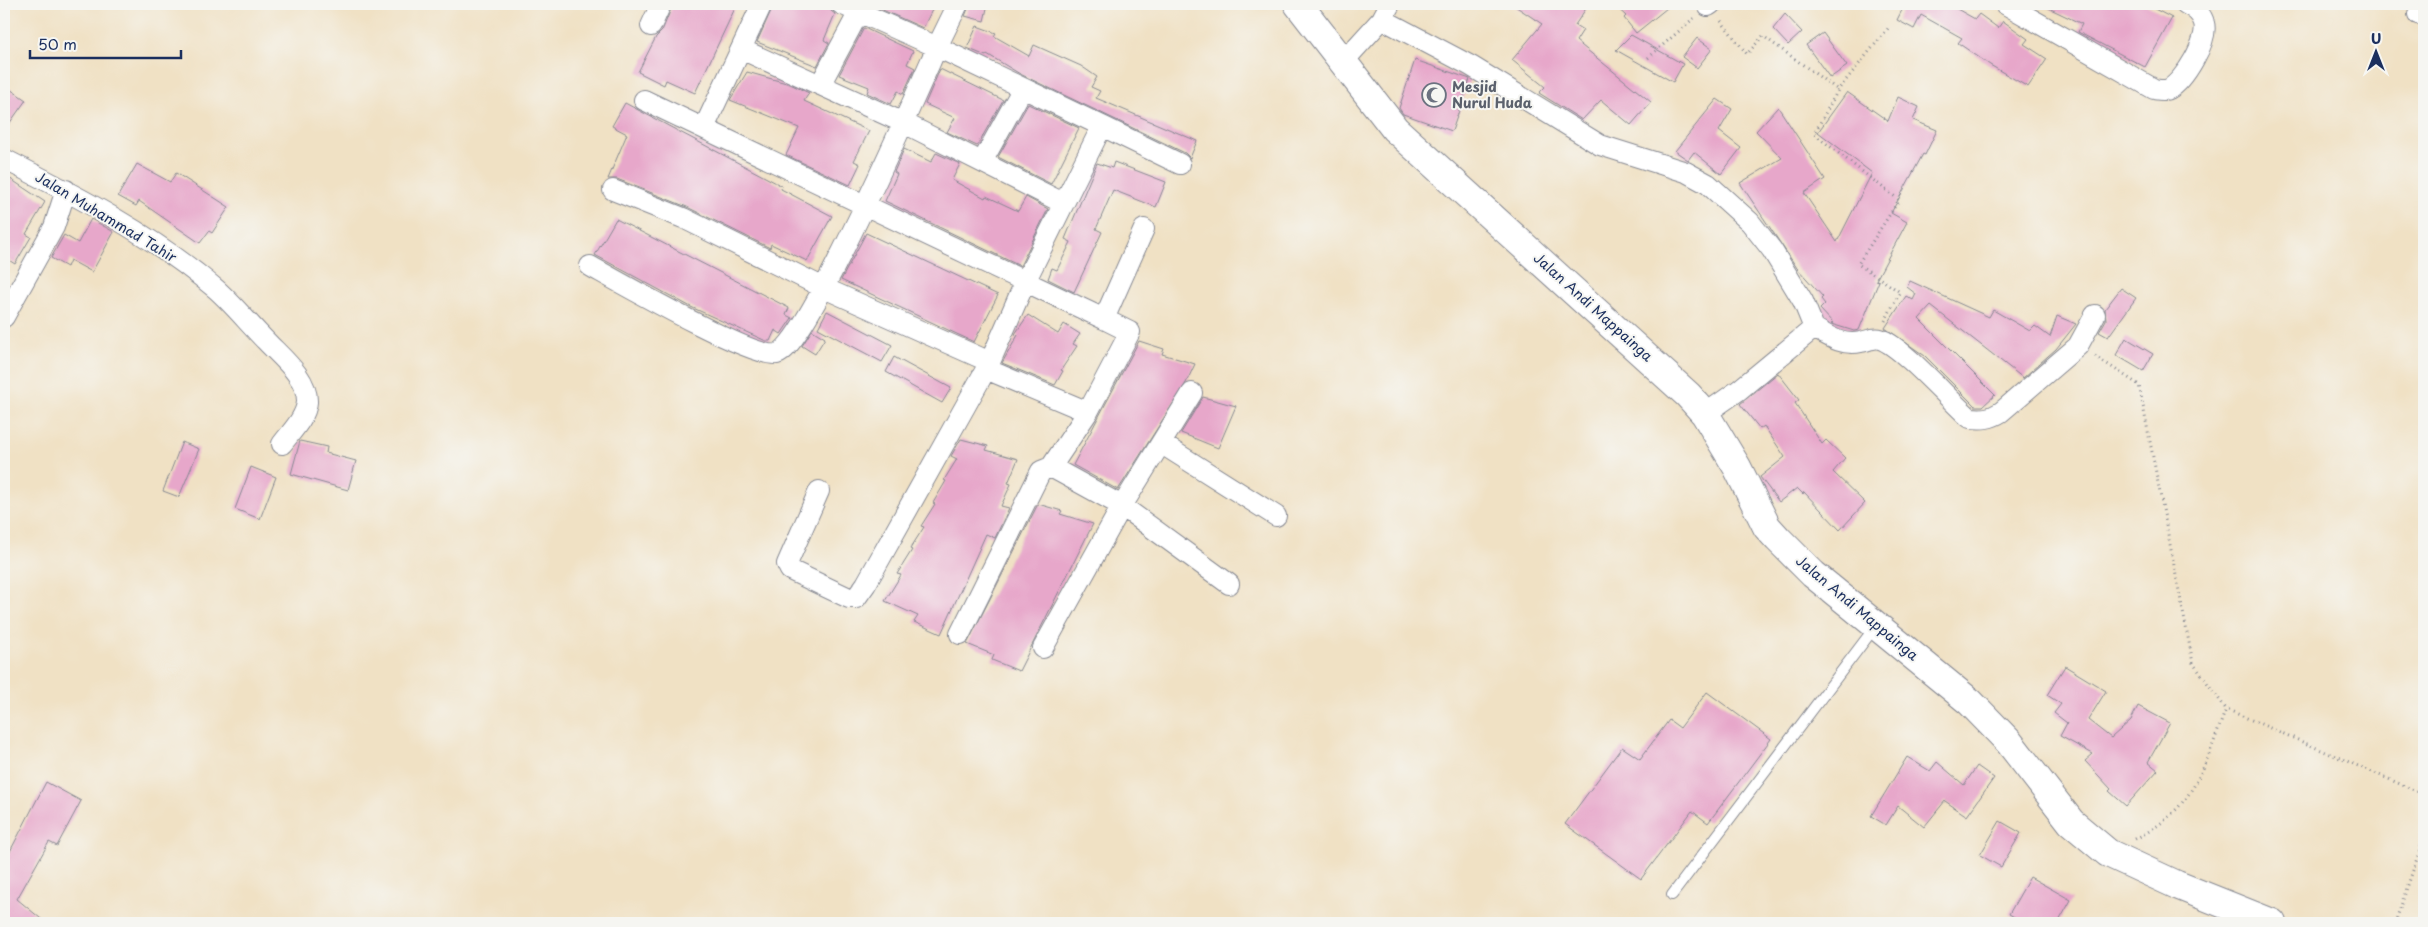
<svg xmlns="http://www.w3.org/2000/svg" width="2428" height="927" font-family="'Playpen Sans',sans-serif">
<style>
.building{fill:#e7a7ca}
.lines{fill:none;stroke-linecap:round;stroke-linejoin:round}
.lane-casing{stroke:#868891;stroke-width:12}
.street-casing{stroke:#868891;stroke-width:22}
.primary-casing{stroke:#868891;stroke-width:30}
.path{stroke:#868891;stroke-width:3;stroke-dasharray:1 4;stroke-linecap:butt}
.lane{stroke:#fff;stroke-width:10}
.street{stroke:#fff;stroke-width:20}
.primary{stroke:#fff;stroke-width:28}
.labels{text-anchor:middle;stroke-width:4;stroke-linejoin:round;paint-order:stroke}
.worship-label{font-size:14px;font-weight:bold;fill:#5b616d;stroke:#f6f6f2;text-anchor:start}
.street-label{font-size:14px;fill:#1b2f5e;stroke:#f6f6f2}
</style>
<rect width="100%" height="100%" fill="#f6f6f2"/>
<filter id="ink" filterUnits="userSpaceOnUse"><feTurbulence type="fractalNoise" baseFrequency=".02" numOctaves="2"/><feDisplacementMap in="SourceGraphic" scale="10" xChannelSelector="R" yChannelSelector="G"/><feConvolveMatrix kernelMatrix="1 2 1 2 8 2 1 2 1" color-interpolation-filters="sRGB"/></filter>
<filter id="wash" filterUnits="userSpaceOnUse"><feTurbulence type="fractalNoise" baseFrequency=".0096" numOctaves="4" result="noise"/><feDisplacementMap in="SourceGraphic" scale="20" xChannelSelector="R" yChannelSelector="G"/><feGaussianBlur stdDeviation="1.12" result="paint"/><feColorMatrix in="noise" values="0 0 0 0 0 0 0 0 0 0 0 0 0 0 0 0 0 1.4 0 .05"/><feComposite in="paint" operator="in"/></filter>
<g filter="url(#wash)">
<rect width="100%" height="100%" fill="#f0e1c4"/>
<g id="blocks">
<path class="building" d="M673 4H737L695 93 666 80 664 85 638 72 656 37 662 31Z
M774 4H829L831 11 835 14 824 40 829 43 817 66 757 42Z
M869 4H935L923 28Z
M970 4H988L984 21 965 16Z
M1512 4H1589L1575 25 1583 30 1576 41 1651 102 1631 125 1601 100 1582 120 1539 93 1545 87 1512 60 1542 24Z
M1613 4H1672L1636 33 1624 18 1626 16Z
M1901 4H1948L1975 19 1979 14 1998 28 2003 21 2028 39 2024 44 2047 59 2028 87 1990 65 1958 43 1962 38 1921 15 1914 29 1897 20 1904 6Z
M2040 4H2145L2172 18 2145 67 2078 32 2082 24Z
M1785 14 1802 32 1788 45 1773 29Z
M977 26 996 33 994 36 1029 56 1034 45 1081 66 1097 77 1091 87 1100 91 1096 98 1197 141 1190 158 1185 153 1020 74 987 54 986 56 967 48Z
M864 28 913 51 907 64 915 68 903 94 898 91 891 104 867 93 869 87 839 75Z
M1823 33 1847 66 1830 78 1806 45Z
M1631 35 1683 64 1673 82 1616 50Z
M1697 38 1712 49 1697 68 1682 57Z
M1415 60 1470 79 1452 131 1403 114 1399 108Z
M940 69 1003 100 977 146 947 132 955 118 925 104Z
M747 72 790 84 809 93 804 101 869 131 854 161 860 164 850 185 786 155 799 128 730 100Z
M4 85 26 100 4 131Z
M1847 92 1888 121 1898 97 1919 107 1913 120 1937 130 1925 155 1923 154 1891 213 1907 222 1876 280 1879 281 1859 330 1854 331 1831 324 1833 323 1820 309 1825 304 1821 299 1823 297 1797 268 1740 183 1782 158 1756 131 1778 107 1825 179 1804 193 1837 242 1872 173 1818 132Z
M1717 99 1732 109 1719 131 1741 148 1721 174 1694 152 1688 160 1675 151Z
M625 103 782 186 781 189 832 216 807 261 771 244 770 248 687 207 617 179H608L627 134 612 126Z
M1028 104 1079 128 1051 184 998 157Z
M904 149 931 162 936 153 960 164 952 180 985 198 986 196 1018 211 1026 197 1048 209 1020 266 885 201 897 174 894 172Z
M1114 162 1166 182 1156 207 1113 190 1096 229 1102 232 1074 292 1048 279 1052 268 1057 270 1071 242 1065 239 1097 163 1112 168Z
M137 164 170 182 176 173 229 207 212 233 209 231 200 243 139 201 136 206 118 196Z
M9 178 45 202 26 234 31 237 15 264 4 257V187Z
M91 219 114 232 92 272 70 260 67 267 51 258 64 235 78 243Z
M616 219 789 308 786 315 792 318 781 334 775 330 770 341H766L691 307 595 255Z
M866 233 998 295 974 342 841 280Z
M1910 281 1989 317 1993 310 2030 331 2035 326 2050 337 2057 316 2076 324 2056 349 2023 378 1931 306 1919 319 1995 395 1983 406H1975L1925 356 1885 328 1906 296 1913 300 1916 294 1907 287Z
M2121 288 2136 298 2108 337 2099 332 2106 320 2105 309Z
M827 311 892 345 882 362 818 328Z
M1028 315 1058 334 1064 324 1080 334 1073 344 1077 346 1061 370 1063 371 1055 385 1002 363 1018 335 1015 334Z
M812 330 825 338 815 354 802 346Z
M2126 338 2153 354 2143 371 2116 355Z
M1139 341 1164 349 1162 354 1195 364 1186 383 1118 490 1073 465Z
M894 357 951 388 942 403 886 372Z
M1778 373 1799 400 1795 403 1822 444 1826 440 1845 458 1833 472 1865 503 1840 530 1804 492 1803 494 1797 488 1779 502 1760 477 1785 457 1764 426 1760 429 1740 404Z
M1203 397 1236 406 1218 448 1181 433Z
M961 439 988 446 986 450 1018 459 1008 483 1011 484 1001 506 1009 508 995 538 986 534 941 634 914 622 918 616 885 601 901 575 897 574 912 550 910 549 924 527 921 526 935 504 933 503 946 481 944 480 957 459 951 456Z
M300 441 327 447 326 453 356 461 348 490 291 474Z
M182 442 199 449 179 497 163 491Z
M251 467 276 477 260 519 235 509Z
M1038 504 1062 511 1060 514 1093 524 1019 671 992 660 994 655 967 644Z
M2065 666 2106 691 2088 720 2111 738 2131 720 2138 706 2170 723 2148 762 2158 770 2126 806 2109 791 2111 789 2085 761 2093 754 2060 736 2067 723 2054 713 2061 704 2047 695Z
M1707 692 1771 739 1708 823 1692 811 1641 879 1565 824 1622 747 1640 759 1669 720 1680 728Z
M1907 757 1930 771 1937 762 1964 785 1977 766 1994 778 1967 816 1945 801 1924 827 1898 806 1886 825 1871 816Z
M46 782 81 801 57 846 49 842 17 899 46 923H4V863Z
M2000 821 2021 833 2001 867 1980 855Z
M2030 877 2071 900 2058 923H2025L2009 914Z"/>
</g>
</g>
<g filter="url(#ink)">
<use href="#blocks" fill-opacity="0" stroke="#868891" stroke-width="1"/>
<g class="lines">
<g class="lane-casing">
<path id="lane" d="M1672 895 1875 627"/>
</g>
<g class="street-casing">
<path id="street" d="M762 4 741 49 904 123 1063 203
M1707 4 1708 6 1711 4
M2005 4 2154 89C2160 90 2164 91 2169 89 2184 81 2209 40 2204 23 2202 14 2194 8 2186 4
M2418 14 2424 16
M1382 19 1471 66 1600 145 1686 172 1708 184 1750 222 1772 250 1803 301 1814 328 1739 390 1705 414
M651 26 661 4
M1342 63 1382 19 1390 4
M820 85 859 12
M644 100 1104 319 1144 229
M1102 126 1180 164
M704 128 741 49
M4 159C77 196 153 235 216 289 234 305 249 324 266 341 281 357 308 378 307 402 306 417 291 432 282 444
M982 162 1023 88
M613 190 683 218 824 288 990 362 1026 280 1102 126 937 47 958 4
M590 266C619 282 753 359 777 354 806 348 919 87 937 47L841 4
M4 317 54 227 66 190
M1814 328C1830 337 1842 346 1861 342 1867 341 1874 337 1880 339 1902 346 1949 400 1970 418 1983 419 1990 419 2001 412L2078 346 2095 315
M986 369 1088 412 1130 332 1104 319
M1162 444 1276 516
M1051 467 1122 506 1229 584
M819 491 787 564 790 570 849 598H856L866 584 990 362
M960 634 1041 471 1051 467 1088 412
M1043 648 1122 506 1192 393"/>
</g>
<g class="primary-casing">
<path id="primary" d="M1298 4 1395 129 1688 395 1705 414 1737 467 1767 527 1778 539 1813 574 1970 702 2009 742 2071 822 2108 853 2177 885 2272 923"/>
</g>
<path class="path" d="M1721 21 1747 54 1763 36 1838 90
M1648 58 1694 18
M1885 321 1900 292 1858 264 1899 200 1814 134 1838 90 1890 26
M2095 356 2139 385 2193 663 2226 709 2421 793 2424 799
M2135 839C2195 809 2204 767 2226 709
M2395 923 2424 838"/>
<use href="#lane" class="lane"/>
<use href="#street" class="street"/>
<use href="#primary" class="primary"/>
</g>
</g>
<defs>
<g id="mosque-ring" transform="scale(1.25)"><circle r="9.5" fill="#f6f6f2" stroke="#6b7280" stroke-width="1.5"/><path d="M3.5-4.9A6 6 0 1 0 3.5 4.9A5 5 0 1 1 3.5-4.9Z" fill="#6b7280"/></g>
</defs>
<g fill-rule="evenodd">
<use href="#mosque-ring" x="1434" y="95"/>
</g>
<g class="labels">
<g class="worship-label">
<text x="1452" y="92">Mesjid<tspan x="1452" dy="16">Nurul Huda</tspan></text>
</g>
<g class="street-label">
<text transform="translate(106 217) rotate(31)" y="5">Jalan Muhammad Tahir</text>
<text transform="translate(1593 307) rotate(42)" y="5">Jalan Andi Mappainga</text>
<text transform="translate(1857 608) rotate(40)" y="5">Jalan Andi Mappainga</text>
</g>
</g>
<rect width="2428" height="927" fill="none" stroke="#f6f6f2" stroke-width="20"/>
<g transform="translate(2376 52)" stroke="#f6f6f2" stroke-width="4" paint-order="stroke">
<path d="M0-4L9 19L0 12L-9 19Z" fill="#1b2f5e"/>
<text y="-8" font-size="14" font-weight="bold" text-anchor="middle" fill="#1b2f5e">U</text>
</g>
<path d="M30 50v8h151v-8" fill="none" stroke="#1b2f5e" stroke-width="2.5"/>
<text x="38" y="50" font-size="15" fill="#1b2f5e" stroke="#f6f6f2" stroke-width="4" paint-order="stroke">50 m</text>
</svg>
